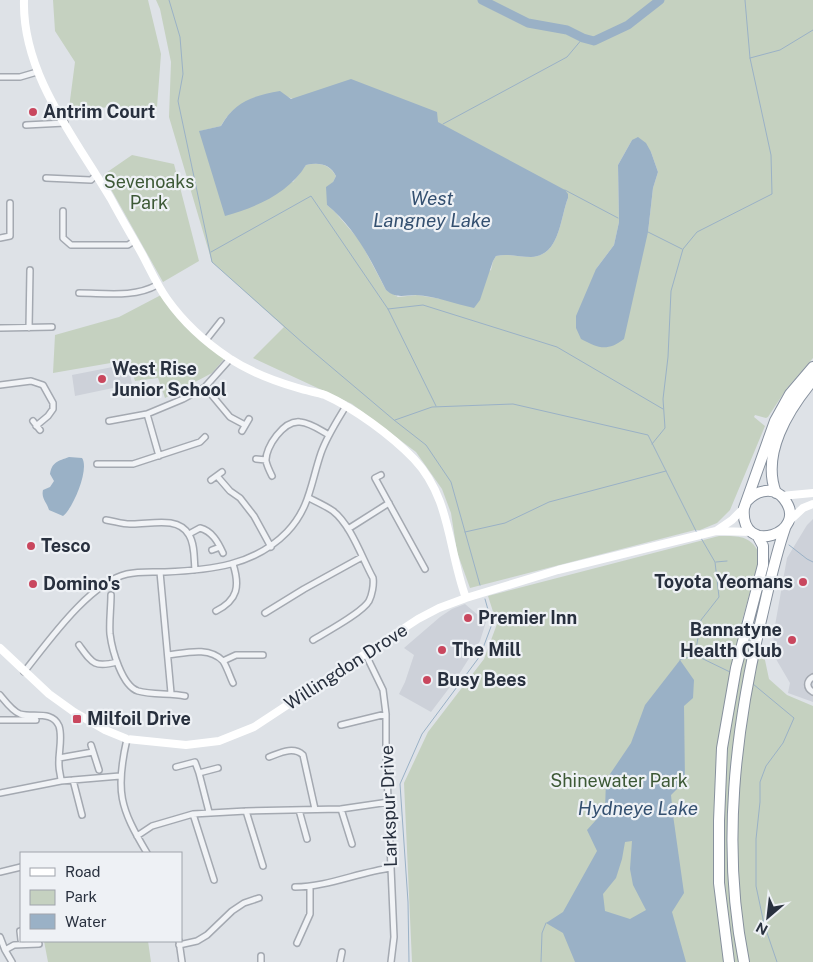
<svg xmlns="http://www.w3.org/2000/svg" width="813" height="962" font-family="'Public Sans',sans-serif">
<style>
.built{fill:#cdd1d9}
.green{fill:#c5d1c0;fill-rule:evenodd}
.water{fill:#9ab1c6;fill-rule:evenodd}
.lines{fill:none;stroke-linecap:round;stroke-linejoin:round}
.stream{stroke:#9ab1c6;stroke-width:1}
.river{stroke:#9ab1c6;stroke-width:9}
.street-casing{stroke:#a4a9b1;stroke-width:8}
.highway-casing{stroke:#86909d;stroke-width:12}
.street{stroke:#f1f3f6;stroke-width:5}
.secondary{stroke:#fff;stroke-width:8}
.highway{stroke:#fff;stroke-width:10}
.poi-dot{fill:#c9475e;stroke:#eef1f5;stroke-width:2}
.labels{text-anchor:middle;stroke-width:4.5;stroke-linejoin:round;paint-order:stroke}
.poi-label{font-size:18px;font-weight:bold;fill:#28303e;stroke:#eef1f5;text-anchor:start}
.park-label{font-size:18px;fill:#3d5936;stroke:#eef1f5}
.street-label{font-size:18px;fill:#28303e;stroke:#eef1f5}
.water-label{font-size:19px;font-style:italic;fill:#345070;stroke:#eef1f5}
</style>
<rect width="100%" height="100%" fill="#dee2e7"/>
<path class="built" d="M128 364 132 384 75 396 72 375Z
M813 519V702L788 693 790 683 773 654 774 631 787 558 807 525Z
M465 604 486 622 480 641 456 679 431 712 399 694 405 682 414 655 404 648 440 617 452 609Z"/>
<path class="green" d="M53 0H148L161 54 157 107 69 108 75 62 55 31Z
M156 0H813V358L787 388 768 417 766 418 755 415 754 417 765 426 730 510 717 523 700 530H695L470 588 457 552 451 513 442 489 416 452 352 404 253 358 284 327 212 262 169 117 171 62 160 9ZM285 96 568 198C560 218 560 256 531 257 519 257 508 253 496 256L493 261 491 270 442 299 417 295 398 297 386 290 360 241 335 212 327 205 333 182 336 176C329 164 319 162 306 165L293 182 200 131 221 126C237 98 256 101 285 96ZM632 140 651 152 658 172 653 188 648 232 596 269 614 245 619 222 618 165Z
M132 155 174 164 199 261 163 282 103 175Z
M161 295 224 359 212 373 165 398 158 378 135 381 128 360 53 373 55 335 119 317Z
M719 536C739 536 751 535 760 555L742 621 762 646 769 679 787 695 813 706V962H412L404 783 428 732 484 659 497 624 488 596Z
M44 941H148L151 962H48Z"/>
<path class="water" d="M351 79 437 112 438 122 565 190 568 194V198C560 218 560 256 531 257 519 257 508 253 496 256L493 261 480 300 474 308C455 304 436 296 416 295 404 295 396 299 386 290 369 257 356 229 327 205L326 187 333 182 336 176C330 164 319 162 306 165 289 193 255 208 225 216L199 131 221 126C235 101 253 96 280 91L291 99Z
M638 137 646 143 651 152 658 172 653 188 648 232 624 339C607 352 598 348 581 339L576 328V316L596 269 614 245 619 222 618 165 632 140Z
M69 457 82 458C90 469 72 510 63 516L49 510C47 502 41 499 43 490L50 487 54 481 50 474C52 462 58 461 69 457Z
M680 660 694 680 693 698 684 706 685 781 671 795 673 815 684 893 672 912 686 962H575L563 933 546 923 563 912 597 851 587 830 605 810 606 780 631 743 645 705ZM632 841 630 869 633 885 646 910 630 919 605 911 603 894 616 878 622 859 625 842Z"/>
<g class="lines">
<path class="stream" d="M169 0 180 37 183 74 178 101 212 262 304 344 394 420 426 445 451 482 480 585
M488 0 491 5
M750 58 780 50 813 30
M443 124 567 57 583 38
M565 190 618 218
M648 232 682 249
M211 252 311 196 388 309 436 406
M388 309 423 305 557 347 663 409
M395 420 432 407 513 404 648 435 697 533
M652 444 665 428 663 399 668 357 671 291 683 249 697 232 772 194 771 155 750 58 745 0
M465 532 505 523 549 502 666 471
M789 545 807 559 813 562
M716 562 727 561
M695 655 701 620 719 597 715 562 701 538
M695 655 730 672
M680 660 695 655
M753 684 794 718 783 743 766 766 760 782V802L756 839V886L764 924 777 962
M409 962 408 902 400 784 422 734 480 656 492 624 485 599
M541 962 542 933 546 923"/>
<path class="river" d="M482 0 528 23 567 30 583 38 594 41 628 25 660 0"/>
<g class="street-casing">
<path id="street" d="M0 77H20L37 72
M26 125 65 123
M46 178 91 180 96 175
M63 211V238L71 245H128L134 241
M0 238 10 236V203
M79 293C105 293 134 298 157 285
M0 328 52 327
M29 328 30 270
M206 340 221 321
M0 385 31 381 43 385 53 403V409L48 416 36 426
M205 387 230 417 245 425
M147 414 159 456
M33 421 40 430
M109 421 147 414 183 399 205 387 230 359
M242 431 249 419
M256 459 266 460
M97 464H133L200 442 205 437
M381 475 375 478 425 569
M217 476 230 491 240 498 254 516 271 547
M272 476C270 472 267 466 266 461 265 447 284 420 300 422 311 423 320 430 329 435
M211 480 222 472
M309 498C317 502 326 506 333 511 351 525 362 558 373 578 374 585 372 595 369 601 362 613 326 632 313 640
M106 520C114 521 122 524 130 524 148 525 178 515 189 535 195 544 194 560 195 570
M348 529 389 503
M189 534 200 528C212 531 218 542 223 553
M212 550 220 547
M160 572 171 693
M111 595C111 608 109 622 110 634 112 650 122 686 138 691 152 695 170 693 185 696
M216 611C238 600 240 586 233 564
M265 613 304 589 362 557
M79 645C92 663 94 668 117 662
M168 655C185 653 209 646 223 661 227 667 230 677 233 683
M366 655 383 690 386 714V752L394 937 391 962
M223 661 236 655H263
M24 672C48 642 89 583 127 574 139 571 153 572 165 572 210 570 254 566 287 532 310 508 311 482 321 453 327 436 337 421 346 406
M813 677C806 681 806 688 813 692
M0 695C5 701 12 711 20 714 33 718 52 710 59 726 63 738 58 753 59 766 59 771 61 776 61 781
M0 720H36
M341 725 386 714
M127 739C115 791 120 808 147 853
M91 745 99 770
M269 757C280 753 293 746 303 755L315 809
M59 758 93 752
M176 767 195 762 199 773 209 812
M199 773 218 768
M73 780 82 815
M0 793 61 781 120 776
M341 809 352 844
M299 810 307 839
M246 811 263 866
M193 814 214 880
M137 836 152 826 193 814 246 811 341 809 389 802
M0 872 21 867
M295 887C327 887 359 872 391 868
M20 931 21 940
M0 937 5 950 12 962
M179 941 182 962
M297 943 310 914V887
M179 945 197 941 207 935 232 911 244 903 259 898
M5 950 14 945 39 944
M261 956V962
M340 962 342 952"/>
</g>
<g class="highway-casing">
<path id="highway" d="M776 493C761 454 788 410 813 380
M747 501C757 490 774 486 784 499 811 533 739 558 744 508L775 421 790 394 813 367
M729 962 719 883V821L722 748 736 668 763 565V546L757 535
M744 962C721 847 735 729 762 616 769 586 775 557 785 528"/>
</g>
<use href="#street" class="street"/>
<path class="secondary" d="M24 0C22 74 75 138 111 199 121 218 132 236 142 254 150 269 157 285 167 299 184 323 205 342 229 358 250 372 274 381 298 388 307 391 316 392 325 395 354 408 392 436 414 459 451 498 448 550 466 598
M781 496 813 493
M788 522 803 508 813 504
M716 531 732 520 744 508
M0 648 49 694 74 712 105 730 127 739 186 745 219 741 254 727 418 619 439 608 466 598 558 570 716 531 752 532"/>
<use href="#highway" class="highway"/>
</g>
<g class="poi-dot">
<circle cx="33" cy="112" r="5"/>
<circle cx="102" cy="379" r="5"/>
<circle cx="31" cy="546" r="5"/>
<circle cx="803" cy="582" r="5"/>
<circle cx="33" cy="584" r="5"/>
<circle cx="468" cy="618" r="5"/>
<circle cx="792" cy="640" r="5"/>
<circle cx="442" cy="650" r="5"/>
<circle cx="427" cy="680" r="5"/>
<rect x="72" y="714" width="10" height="10" rx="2.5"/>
</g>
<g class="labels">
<g class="poi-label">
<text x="43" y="118">Antrim Court</text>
<text x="112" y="375">West Rise<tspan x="112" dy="21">Junior School</tspan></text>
<text x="41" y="552">Tesco</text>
<text x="793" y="588" text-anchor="end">Toyota Yeomans</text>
<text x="43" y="590">Domino's</text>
<text x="478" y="624">Premier Inn</text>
<text x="782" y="636" text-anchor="end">Bannatyne<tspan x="782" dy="21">Health Club</tspan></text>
<text x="452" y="656">The Mill</text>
<text x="437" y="686">Busy Bees</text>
<text x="87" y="725">Milfoil Drive</text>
</g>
<g class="park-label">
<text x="149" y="188">Sevenoaks<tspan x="149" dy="21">Park</tspan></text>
<text x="619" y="787">Shinewater Park</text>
</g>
<g class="street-label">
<text transform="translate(346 667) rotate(-33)" y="6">Willingdon Drove</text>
<text transform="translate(389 806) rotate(-92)" y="6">Larkspur Drive</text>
</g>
<g class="water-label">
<text x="432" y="205">West<tspan x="432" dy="22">Langney Lake</tspan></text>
<text x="638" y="815">Hydneye Lake</text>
</g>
</g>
<rect x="20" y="852" width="162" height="90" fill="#eef1f5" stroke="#9fa4ac"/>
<rect x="30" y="868" width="25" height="8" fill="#ffffff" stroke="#9fa4ac"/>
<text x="65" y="877" font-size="15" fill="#28303e">Road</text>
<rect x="30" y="890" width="25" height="15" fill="#c5d1c0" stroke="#9fa4ac"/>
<text x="65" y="902" font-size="15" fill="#28303e">Park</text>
<rect x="30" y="914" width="25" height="15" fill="#9ab1c6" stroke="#9fa4ac"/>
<text x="65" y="927" font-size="15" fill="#28303e">Water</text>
<g transform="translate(768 917) rotate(208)" stroke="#eef1f5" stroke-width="4" paint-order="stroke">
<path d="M0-4L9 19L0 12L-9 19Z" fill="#28303e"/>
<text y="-8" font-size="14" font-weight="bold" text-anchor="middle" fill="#28303e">N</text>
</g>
</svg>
